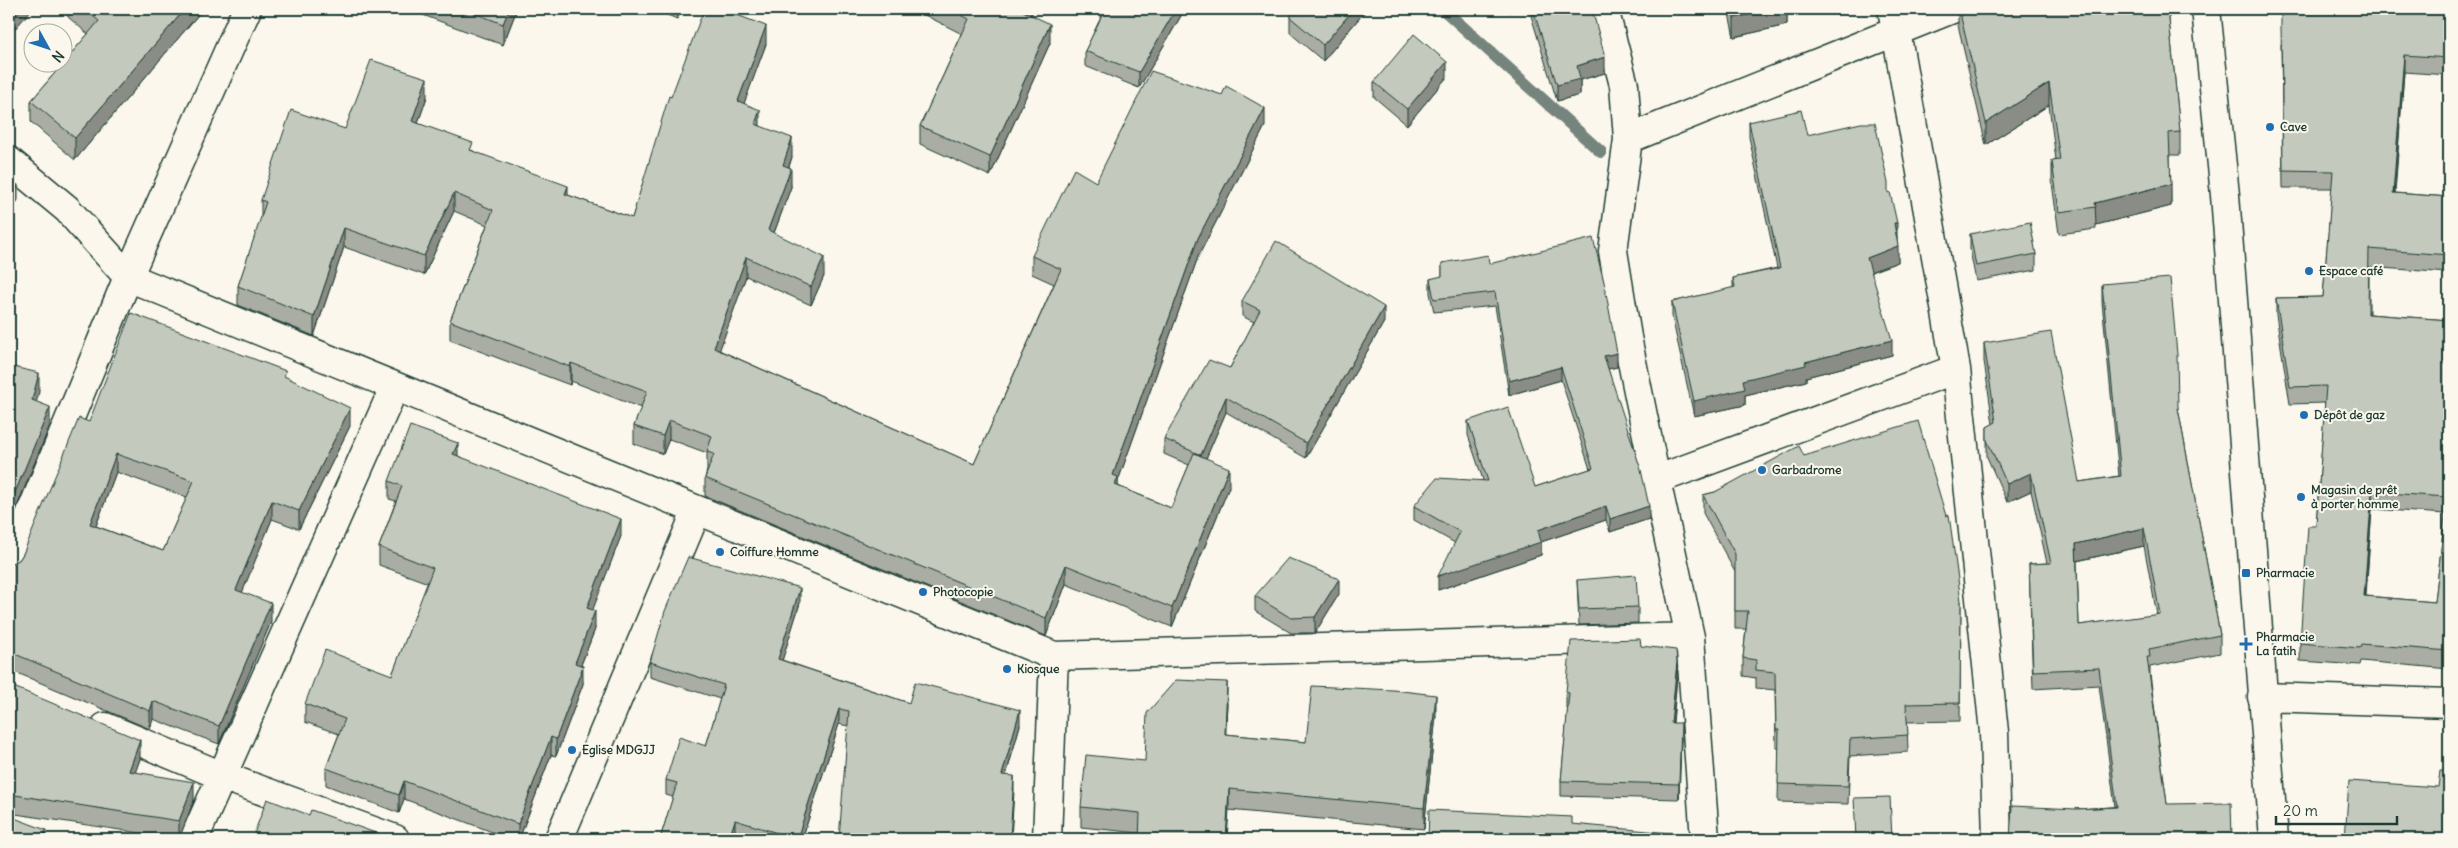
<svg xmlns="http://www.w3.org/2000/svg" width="2458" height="848" font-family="Delius,sans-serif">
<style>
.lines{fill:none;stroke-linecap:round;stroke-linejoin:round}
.stream{stroke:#74847b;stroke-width:12}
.minor-casing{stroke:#1f3d34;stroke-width:31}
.minor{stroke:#fbf7ec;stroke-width:28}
.wall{fill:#a9ada3;stroke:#1f3d34;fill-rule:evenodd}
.shaded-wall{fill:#898d85;stroke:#1f3d34}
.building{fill:#c4c9be;stroke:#1f3d34;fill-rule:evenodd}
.poi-dot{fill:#1f6fb2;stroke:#fbf7ec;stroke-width:2}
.labels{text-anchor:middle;stroke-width:4;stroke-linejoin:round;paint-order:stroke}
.poi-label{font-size:12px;font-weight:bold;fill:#1f3d34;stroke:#fbf7ec;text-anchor:start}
</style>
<rect width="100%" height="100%" fill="#fbf7ec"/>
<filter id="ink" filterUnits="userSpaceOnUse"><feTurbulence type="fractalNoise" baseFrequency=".02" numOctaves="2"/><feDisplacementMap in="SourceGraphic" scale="10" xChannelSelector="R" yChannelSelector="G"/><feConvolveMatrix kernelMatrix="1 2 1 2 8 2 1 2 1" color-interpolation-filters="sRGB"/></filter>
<g filter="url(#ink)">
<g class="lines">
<path class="stream" d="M1443 9 1601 152"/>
<g class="minor-casing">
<path id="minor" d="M1604 9 1624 85 1628 139 1613 251 1627 337 1656 480
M1892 9 1956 369 1994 732 1997 839
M2206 9 2225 195 2274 839
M1628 139 1952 9
M9 161 67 209 128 277 1054 656 1690 637
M9 566 128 277 247 9
M2262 697 2449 703
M105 727 222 776 395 839
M194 839 394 388
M559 839 697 510
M1047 839 1054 656
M1705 839 1690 637 1656 480 1956 369"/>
</g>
<use href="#minor" class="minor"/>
</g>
<path class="wall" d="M68 9H203L75 160 31 122V101L88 34 68 17Z
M407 9H517L503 45Z
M653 9H682L677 19Z
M913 9H1034L1031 15 1050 43 990 176 920 144V126L962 34Z
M1105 9H1185L1139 88 1085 66V51Z
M1367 9 1323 61 1290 33V17Z
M1529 9H1592L1605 73 1580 80V95L1557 101Z
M1728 9H1787V25L1734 37Z
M1958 9H2168L2180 132V155H2170L2171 206 2096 225V229L2059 234 2052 183V161L2056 160 2049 105 1986 145 1958 25Z
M2449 9V75L2404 72 2395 193 2449 197V273L2369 267V314L2449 320V669L2361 661 2360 665 2300 661V643L2316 526 2325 403 2290 404 2276 315V298L2323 297 2332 188H2283L2281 44ZM2372 509 2445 514 2435 602 2366 596Z
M766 44 744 103 760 126 792 157 789 167 791 187 774 233 824 276 811 305 746 276 719 350 974 464 1054 284 1032 274V256L1096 182 1265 126 1198 257 1118 481V486L1171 508 1189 465 1164 454V439L1230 368 1254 322 1242 316V301L1384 322 1306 458 1226 412 1206 458 1229 487 1172 627 1066 584 1046 636 705 496V478L707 470V453L669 439 663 454 634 444V426L641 408 571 381 570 385 450 340V321L487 225 454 211 424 275 344 247 314 336 238 305V286L261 219V200L345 129 427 97 418 123 473 151 568 195 632 218 671 97Z
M1447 77 1407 125 1374 97V82Z
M1749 122 1807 135 1888 193 1897 238 1898 262 1871 272 1892 355 1806 377V381L1745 395V405L1694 416 1672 317V302L1733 288V278L1777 268 1749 137Z
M1970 234 2036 254V270L1976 281 1970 250Z
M1442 263 1489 264 1617 367 1608 369 1649 519 1610 532 1606 520 1541 542V555L1438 590 1455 543 1414 520V506L1483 480 1468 435V421L1535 487 1590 469 1561 380 1509 395 1495 306 1434 312 1430 293V279L1442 277Z
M2102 284 2178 408 2220 635V653L2150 667V674L2167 804 2076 809 2115 807 2099 685 2033 689 2029 564 2047 563 2031 491 2007 502 1987 457V427L1993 424 1984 361V343L2079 482 2119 476 2102 302ZM2144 546 2157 615 2079 625 2077 561Z
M286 377 350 426 299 529 272 519 242 592 271 622 219 744 153 719 150 729 15 672H9V563H12L19 560 23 554 89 422ZM116 472 187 497 163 551 96 526Z
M458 456 621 536 592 610 595 629 581 665 583 684 556 756 551 755 519 839H511L404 799 399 813 326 785V768L339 734 305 722V704L392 675 428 583 379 565V547L396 501 389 499V481Z
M1804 456 1961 601 1960 721 1907 722 1908 752 1850 756 1848 804 1778 802 1779 748H1776L1775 690 1756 688V678L1743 676V658L1746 629H1735V572L1703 513V495L1715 492Z
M1577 580 1638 607V623L1579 625Z
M1339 594 1315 633H1291L1255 611V596Z
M800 603 782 660 909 703 1020 725 1006 776 1014 791 848 726 839 724 802 839H751L735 834 734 839H660L673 797 666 795V780L706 746 720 699 650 677V662Z
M1641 646 1677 677 1673 723 1681 738 1679 799 1561 796V781L1568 708H1566V692Z
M9 685 140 759 135 772 194 800 179 839 9 813Z
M1227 703 1225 734 1306 742 1436 715 1424 829 1229 810 1139 833 1081 827V807Z"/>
<path class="shaded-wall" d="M20 9H32L9 36V22Z
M185 9H203L75 160V138Z
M509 9H517L503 45V24Z
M677 9H682L677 19Z
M1025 9H1034L1023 29V11Z
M1176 9H1185L1139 88V72Z
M1354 9H1367L1323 61V45Z
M1510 9H1523L1510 12Z
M1774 9H1787V25L1734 37V18Z
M1050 24V43L990 176V157Z
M766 26V44L738 120V101Z
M2404 55V72L2393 210V193Z
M1605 57V73L1580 80V95L1557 101V85L1577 66Z
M1447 62V77L1407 125V109Z
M427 78V97L412 140V121Z
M2049 83V105L1986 145V123Z
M1265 108V126L1198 257 1118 481V496L1115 489 1113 475 1198 238Z
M760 110V128L755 124Z
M792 138V157L783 183V165Z
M791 168V187L768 249V230Z
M2171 184V206L2096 225 2095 203Z
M18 185V200L9 216V201Z
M568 186V204L565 194Z
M454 193V211L424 275V256Z
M1894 223H1897V238Z
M344 228V247L314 336V317Z
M1898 246V262L1867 273V258Z
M746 257V276L714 366V348Z
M824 257V276L811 305V287Z
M1384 307V322L1306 458V443Z
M1892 340V355L1806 377V381L1745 395V405L1694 416V401L1743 380 1805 362Z
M1617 353V367L1604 370V356Z
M571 363V381L570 385V367Z
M1561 367V380L1509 395V381Z
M39 373V392L32 419V400Z
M1226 397V412L1201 470V455Z
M50 407V425L9 526V507Z
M350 408V426L299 529V511Z
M669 420V439L663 454V436Z
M458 443V461L453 454Z
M116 454V472L90 542V524Z
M1229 468V487L1172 627V608Z
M2031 473V491L2007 502V484Z
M2372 492V509L2364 613V596Z
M272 501V519L236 608V590Z
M1606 506V520L1541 542V555L1438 590V576L1538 530Z
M1649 506V519L1610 532V519Z
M621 519V536L587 625V608Z
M2144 528V546L2076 561V544Z
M1066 565V584L1046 636V618Z
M1339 579V594L1315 633V617Z
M800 588V603L778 674V659Z
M271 603V622L219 744V726Z
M595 611V629L575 680V663Z
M1677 662V677L1671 738V723Z
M583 666V684L556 756V739Z
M1227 682V703L1225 755V734Z
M1436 695V715L1424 829V808Z
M153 701V719L150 729V711Z
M839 709V724L802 839H797Z
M1020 710V725L1002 790V775Z
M1681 723V738L1679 799V784Z
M551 737V755L519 839H518V824Z
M140 740V759L129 790V771Z
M1014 776V791L1011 839H1010Z
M404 781V799L399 813V795Z
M194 782V800L179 839V821Z
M1229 789V810L1227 839H1226Z
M735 820V834L734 839H729Z
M46 830V839H42Z"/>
<path class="building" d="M9 9H20L9 22Z
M84 9H185L75 138 31 101 99 21Z
M464 9H509L503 24Z
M704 9H721L766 26 738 101 760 110 755 124 792 138 783 165 791 168 768 230 824 257 811 287 746 257 714 348 974 464 1061 269 1032 256 1074 169 1096 182 1151 71 1222 95 1226 86 1265 108 1198 238 1113 475 1118 477 1115 485 1171 508 1194 453 1229 468 1172 608 1066 565 1046 618 705 478 714 454 707 452 712 436 669 420 663 436 634 426 647 391 571 363 570 367 450 321 493 210 454 193 424 256 344 228 314 317 238 286 266 202 261 200 291 110 345 129 371 60 427 78 412 121 473 143 470 150 568 186 565 194 632 218 669 96 671 97Z
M950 9H1025L1023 11 1050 24 990 157 920 126 969 19Z
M1105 9H1176L1139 72 1085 51Z
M1297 9H1354L1323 45 1290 17Z
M1533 9H1592L1605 57 1577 66 1580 79 1557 85Z
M1732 9H1774L1734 18Z
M1959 9H2168L2180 132 2169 133 2171 184 2095 203 2096 207 2059 212 2052 161 2060 160 2049 83 1986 123Z
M2281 9H2449V58L2404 55 2393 193 2449 197V255L2369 249 2368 314 2449 320V651L2361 644 2360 648 2300 643 2308 526H2316L2326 386 2290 387 2276 298 2323 297 2333 171 2283 170 2281 26ZM2372 492 2447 497 2435 602 2364 596Z
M1414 34 1447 62 1407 109 1374 82Z
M1801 110 1807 135 1861 123H1875L1888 183V193L1890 192 1897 223H1894L1898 246 1867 258 1892 340 1805 362 1806 365 1743 380 1745 389 1694 401 1672 302 1735 287 1733 278 1780 268 1749 122Z
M9 180 18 185 9 201Z
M2030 222 2036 254 1976 266 1970 234Z
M1593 238 1604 282 1617 353 1604 356 1641 470 1649 506 1610 519 1606 506 1538 530 1541 542 1438 576 1460 532 1414 506 1437 478 1488 481 1468 421 1508 407 1535 487 1593 468 1561 367 1509 381 1495 292 1434 299 1430 279 1442 276V263L1488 255 1489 264Z
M1276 241 1384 307 1306 443 1226 397 1201 455 1164 439 1209 360 1230 368 1260 310 1242 301Z
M2170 278 2177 354 2178 408 2220 635 2149 649 2150 657H2147L2167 804 2231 803 2232 839H2010L2012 806 2076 809 2117 807 2099 668 2033 671 2029 564 2051 563 2031 473 2007 484 1987 440V427L1996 422 1984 343 2051 332 2079 482 2121 476 2102 284ZM2144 528 2160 614 2079 625 2076 544Z
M131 313 286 371 284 376 350 408 299 511 272 501 236 590 271 603 219 726 153 701 150 711 15 654 9 653V563H12L19 560 23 554 79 418 89 422ZM116 454 194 481 163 551 90 524Z
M9 366 39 373 32 400 50 407 9 507Z
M1918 421 1946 516 1949 515 1961 601 1960 703 1906 704 1908 735 1850 739 1848 786 1778 784 1779 730H1776L1775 672 1756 670V660L1743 658 1748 611H1735V554L1703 495 1715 492 1799 446 1804 456Z
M410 426 458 443 453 454 621 519 587 608 595 611 575 663 583 666 556 739 551 737 518 824 404 781 399 795 326 768 345 719 305 704 325 650 392 675 433 568 379 547 402 486 389 481Z
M688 557 800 588 778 659 909 703 915 682 1020 710 1002 775 1014 776 1010 839H839L849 711 839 709 797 839 735 820 729 839H660L677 783 666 780 679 737 706 746 724 685 650 662 665 611Z
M1288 558 1339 579 1315 617 1291 618 1255 596Z
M1636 575 1638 607 1579 609 1577 580Z
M1640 639 1641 646 1676 650 1677 662 1671 723H1681L1679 784 1561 781 1569 693 1566 692 1571 641Z
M1176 680 1227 682 1225 734 1306 742 1312 686 1393 690 1436 695 1424 808 1229 789 1226 839H1139L1140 813 1081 807 1086 755 1145 761 1147 713Z
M9 685 140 740 129 771 194 782 179 821 9 794Z
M2440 771H2449V839H2345L2349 781 2438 787Z
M1890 797 1892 839H1856L1854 798Z
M267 799 309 815 311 810 384 836 382 839H252Z
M1429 810 1572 817V824L1681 834 1680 839H1428Z
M9 816 46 830 42 839H9Z"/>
</g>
<g class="poi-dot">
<circle cx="2270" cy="127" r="5"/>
<circle cx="2309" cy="271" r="5"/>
<circle cx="2304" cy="415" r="5"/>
<circle cx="1762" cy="470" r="5"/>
<circle cx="2301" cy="497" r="5"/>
<circle cx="720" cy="552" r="5"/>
<rect x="2241" y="568" width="10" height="10" rx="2.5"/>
<circle cx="923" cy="592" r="5"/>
<path d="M2243.5 636.5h5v5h5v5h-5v5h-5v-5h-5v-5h5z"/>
<circle cx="1007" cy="669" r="5"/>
<circle cx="572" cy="750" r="5"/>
</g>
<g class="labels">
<g class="poi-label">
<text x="2280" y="131">Cave</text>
<text x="2319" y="275">Espace café</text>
<text x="2314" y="419">Dépôt de gaz</text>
<text x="1772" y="474">Garbadrome</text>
<text x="2311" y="494">Magasin de prêt<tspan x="2311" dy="14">à porter homme</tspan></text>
<text x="730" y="556">Coiffure Homme</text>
<text x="2256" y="577">Pharmacie</text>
<text x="933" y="596">Photocopie</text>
<text x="2256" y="641">Pharmacie<tspan x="2256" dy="14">La fatih</tspan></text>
<text x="1017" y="673">Kiosque</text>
<text x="582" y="754">Eglise MDGJJ</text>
</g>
</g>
<rect width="2458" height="848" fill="none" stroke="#fbf7ec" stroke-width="30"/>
<rect x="15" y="15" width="2428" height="818" fill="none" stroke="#1f3d34" stroke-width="2" filter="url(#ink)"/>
<g transform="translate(48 48) rotate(130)"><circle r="24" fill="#fbf7ec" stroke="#a3ada2"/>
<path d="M0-4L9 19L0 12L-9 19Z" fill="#1f6fb2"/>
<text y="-8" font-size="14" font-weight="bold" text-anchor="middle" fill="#1f3d34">N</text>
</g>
<path d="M2276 816v8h121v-8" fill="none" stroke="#1f3d34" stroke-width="2.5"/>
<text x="2283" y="816" font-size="15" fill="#1f3d34" stroke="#fbf7ec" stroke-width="4" paint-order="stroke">20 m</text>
</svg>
